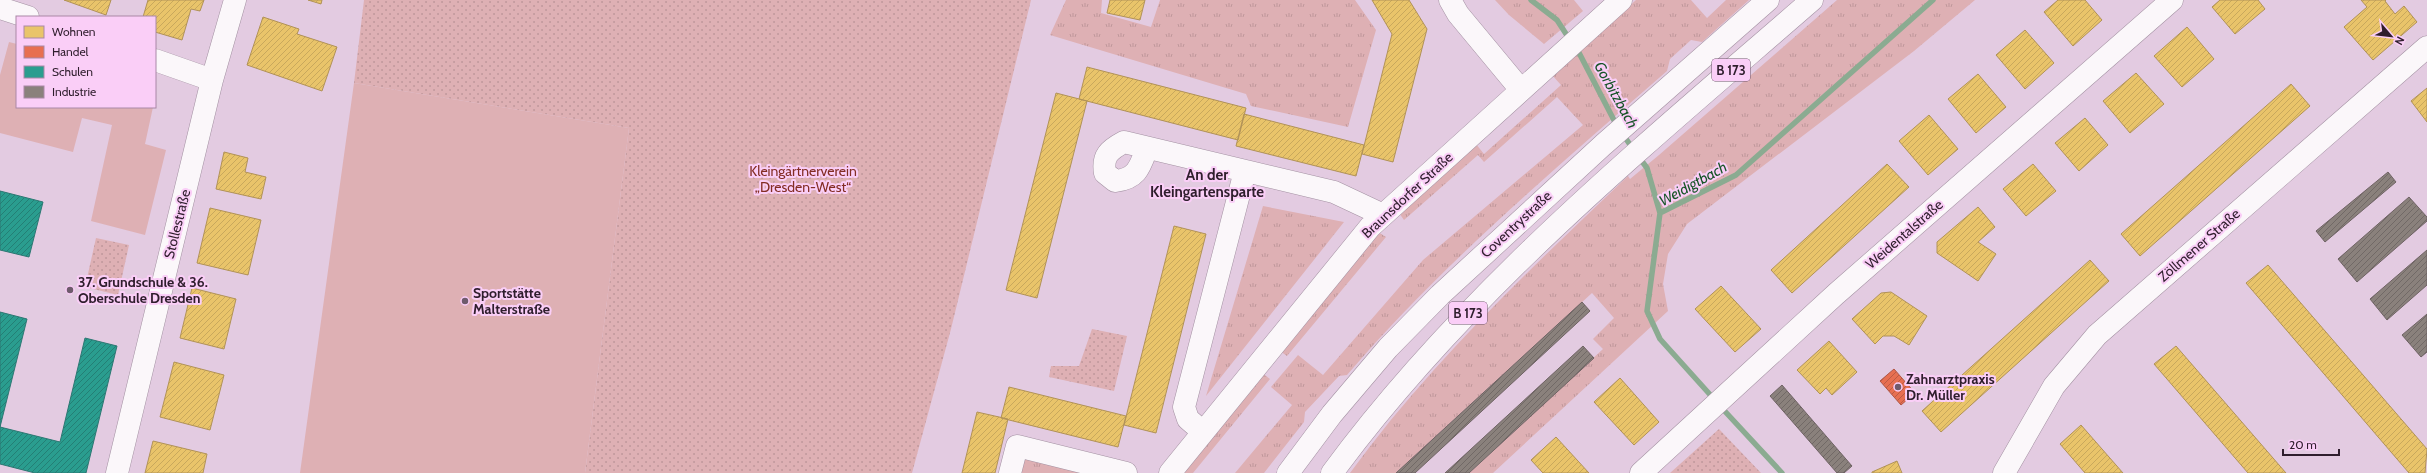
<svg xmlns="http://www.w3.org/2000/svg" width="2427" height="473" font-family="Cabin,sans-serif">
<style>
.grass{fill:url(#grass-tufts)}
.park{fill:url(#park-dots)}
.pitch{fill:#deb0b4}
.homes{fill:url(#homes-hatch);stroke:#b19258}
.shops{fill:url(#shops-hatch);stroke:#b05746}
.schools{fill:url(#schools-hatch);stroke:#2c7772}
.industry{fill:url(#industry-hatch);stroke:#6f6364}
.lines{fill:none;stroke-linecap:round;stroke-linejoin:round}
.stream{stroke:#8bab91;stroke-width:5.5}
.minor-casing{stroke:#a391a2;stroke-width:23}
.major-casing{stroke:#a391a2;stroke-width:23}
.minor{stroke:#fbf7fa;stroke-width:22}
.major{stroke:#fbf7fa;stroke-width:22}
.poi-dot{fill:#6e5b6c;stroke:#facef7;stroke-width:1.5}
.labels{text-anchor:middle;stroke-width:4;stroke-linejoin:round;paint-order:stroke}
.shield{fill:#facef7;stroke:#6c536a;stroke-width:1}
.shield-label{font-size:13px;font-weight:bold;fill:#2f1e2d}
.park-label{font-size:14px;fill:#832d24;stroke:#facef7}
.street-label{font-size:14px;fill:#2f1e2d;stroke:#facef7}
.poi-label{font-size:14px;font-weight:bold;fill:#2f1e2d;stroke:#facef7;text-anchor:start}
.water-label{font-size:15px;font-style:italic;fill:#175528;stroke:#facef7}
.neighbourhood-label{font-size:15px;font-weight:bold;fill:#2f1e2d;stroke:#facef7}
</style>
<defs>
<pattern id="grass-tufts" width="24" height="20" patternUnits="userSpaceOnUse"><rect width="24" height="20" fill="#deb0b4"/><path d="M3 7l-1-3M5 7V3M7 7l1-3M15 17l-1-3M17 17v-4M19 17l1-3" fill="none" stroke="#bf979b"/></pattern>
<pattern id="park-dots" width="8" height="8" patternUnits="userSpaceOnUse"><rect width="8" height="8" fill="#deb0b4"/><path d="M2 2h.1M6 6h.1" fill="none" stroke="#bf979b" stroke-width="1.8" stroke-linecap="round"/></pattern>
<pattern id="homes-hatch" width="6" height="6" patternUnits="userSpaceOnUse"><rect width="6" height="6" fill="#e9c46a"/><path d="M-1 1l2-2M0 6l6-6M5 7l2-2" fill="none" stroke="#c8a85c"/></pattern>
<pattern id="shops-hatch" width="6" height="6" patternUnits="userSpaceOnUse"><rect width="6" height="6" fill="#e76f51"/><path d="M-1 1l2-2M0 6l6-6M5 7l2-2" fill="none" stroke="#bc5b44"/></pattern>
<pattern id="schools-hatch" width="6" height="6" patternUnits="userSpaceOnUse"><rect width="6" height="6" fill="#2a9d8f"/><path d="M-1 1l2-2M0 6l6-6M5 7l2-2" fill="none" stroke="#247f75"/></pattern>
<pattern id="industry-hatch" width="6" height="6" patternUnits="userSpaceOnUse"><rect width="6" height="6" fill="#8a817c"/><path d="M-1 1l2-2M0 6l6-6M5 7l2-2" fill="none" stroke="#716966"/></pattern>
</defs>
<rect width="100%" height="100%" fill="#e3cbe1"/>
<path class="grass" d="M1066 0H1102L1101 13 1151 27 1160 0H1355L1376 30 1348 127 1251 106 1246 94 1050 35Z
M1495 0H1574L1583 11 1544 44 1509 15Z
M1636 0H1691L1707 18 1726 0H1749L1702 42 1691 40 1670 59 1667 71C1556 168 1443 263 1347 375L1339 376 1305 412 1304 422 1264 473H1235L1292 405 1271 387 1298 355 1323 375 1423 260 1583 125 1557 97 1484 162 1478 155 1404 220 1399 213 1476 144 1484 154 1561 85 1552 75Z
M1837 0H1975L1914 51 1687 224 1668 254 1663 284 1668 311 1493 473H1469L1603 349 1593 339 1614 318 1592 293 1396 473H1350C1430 363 1529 270 1628 176L1630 179 1659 155Z
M1263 206 1344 222 1206 396Z
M1378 232 1386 237 1287 356 1280 351Z
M1262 373 1270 379 1193 473H1180Z
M1020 451 1110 473H1015Z"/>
<path class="park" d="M364 0H1031L951 329 912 473H585L629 128 354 83Z
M96 238 129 245 118 295 85 287Z
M1092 329 1127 336 1114 391 1049 377 1051 366H1079Z
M1719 429 1761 473H1670Z"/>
<path class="pitch" d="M9 42 17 44V107H153L145 144 166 150 145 235 91 221 112 125 82 118 73 152 0 133V75Z
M354 83 629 128 585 473H300Z"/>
<path class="homes" d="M64 0H111L106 15Z
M148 0H204L200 11 191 9 182 40 155 32V17H143Z
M308 0H322L321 4Z
M1110 0H1145L1140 20 1107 13Z
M1372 0H1409L1427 29 1393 162 1362 154 1392 34Z
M2058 0H2085L2102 20 2073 46 2044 12Z
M2220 0H2258L2265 9 2235 34 2212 7Z
M2361 0H2386L2385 1 2395 14 2404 6 2417 22 2373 60 2344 27 2367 7Z
M263 17 299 29 297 34 337 47 322 91 247 65Z
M2187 27 2214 59 2182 87 2154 56Z
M2025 30 2054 63 2025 89 1996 55Z
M1087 67 1246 108 1238 140 1079 99Z
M2136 73 2164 104 2130 133 2103 101Z
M1978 74 2006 107 1976 133 1948 99Z
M2291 84 2310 106 2140 256 2121 234Z
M2427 88V122L2411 101Z
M1056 93 1087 101 1037 298 1006 290Z
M1244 114 1364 145 1356 176 1236 146Z
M1929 115 1958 149 1928 175 1899 141Z
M2085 118 2108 145 2079 171 2055 143Z
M224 152 248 158 245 172 266 177 261 199 216 189Z
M1887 164 1909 187 1792 293 1771 270Z
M2033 164 2056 191 2026 216 2003 189Z
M1978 207 1995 227 1978 242 1996 254 1978 281 1937 253V242Z
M210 208 261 220 248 275 197 263Z
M1174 226 1206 234 1156 433 1124 425Z
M2090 260 2109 281 1941 432 1922 411Z
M2268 265 2427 449 2425 473H2409L2246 283Z
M1721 286 1761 329 1735 352 1695 309Z
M192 288 236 299 224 349 180 338Z
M1891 292 1927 316 1909 345 1894 336H1883L1875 344 1852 319 1881 293Z
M1829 341 1857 372 1832 395 1826 388 1820 394 1797 370Z
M2176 346 2286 473H2248L2154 364Z
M174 362 224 375 210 430 160 417Z
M1620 378 1659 422 1634 445 1594 402Z
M1009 387 1126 416 1118 447 1001 418Z
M977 412 1008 419 995 473H962Z
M2081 425 2123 473H2085L2060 444Z
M1556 437 1589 473H1543L1531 460Z
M153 441 207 454 203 473H145Z
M1897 461 1902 473H1872V472Z"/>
<path class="shops" d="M1894 369 1915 393 1901 405 1880 381Z"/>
<path class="schools" d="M0 191 43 202 29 257 0 250Z
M0 312 27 319 0 427 60 442 85 338 117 346 86 473H35L0 464Z"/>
<path class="industry" d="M2388 172 2396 182 2325 242 2316 231Z
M2409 197 2427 217V221L2357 282 2338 259Z
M2427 250V285L2387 320 2370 299Z
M1582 302 1590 311 1415 473H1396Z
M2427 314V352L2421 357 2402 335Z
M1583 346 1594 358 1469 473H1445Z
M1782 385 1852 466 1844 473H1837L1770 396Z"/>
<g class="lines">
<path class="stream" d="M1531 0 1557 20 1570 40
M1576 47 1617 126
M1622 133 1633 149
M1638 156 1647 168 1660 213
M1714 399 1660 339 1647 311 1660 213 1736 175 1933 0
M1720 406 1782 473"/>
<g class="minor-casing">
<path id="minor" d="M1450 0 1458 14 1521 90
M0 8 28 17
M155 60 212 80
M1147 148C1140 167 1137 179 1115 181L1105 173C1102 156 1109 150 1124 142L1334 192 1383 215
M1203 432 1188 419 1184 407 1245 171
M117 473 212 80 235 0
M1010 473 1017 446 1126 473
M1170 473 1370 227 1621 0
M1641 473 1836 294 2172 0
M2004 473 2054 386 2097 335 2427 47"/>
</g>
<g class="major-casing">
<path id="major" d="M1288 473 1332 414 1388 348 1440 295 1603 145 1768 0
M1332 473C1466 291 1643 147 1812 0"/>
</g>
<use href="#minor" class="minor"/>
<use href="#major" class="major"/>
</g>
<g class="poi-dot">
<circle cx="70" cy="290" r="4"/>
<circle cx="465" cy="301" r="4"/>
<circle cx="1898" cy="387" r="4"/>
</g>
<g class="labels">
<g class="shield">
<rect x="1712" y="59" width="38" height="22" rx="3"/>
<rect x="1449" y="302" width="38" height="22" rx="3"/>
</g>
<g class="shield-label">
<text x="1731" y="75">B 173</text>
<text x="1468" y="318">B 173</text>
</g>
<g class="park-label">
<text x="803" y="176">Kleingärtnerverein<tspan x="803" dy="16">„Dresden-West“</tspan></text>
</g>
<g class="street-label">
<text transform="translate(1407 195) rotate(-43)" y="5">Braunsdorfer Straße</text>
<text transform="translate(177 224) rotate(-76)" y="5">Stollestraße</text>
<text transform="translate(1516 224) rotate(-43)" y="5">Coventrystraße</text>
<text transform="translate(1904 234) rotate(-41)" y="5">Weidentalstraße</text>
<text transform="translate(2199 245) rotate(-41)" y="5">Zöllmener Straße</text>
</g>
<g class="poi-label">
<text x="78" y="287">37. Grundschule &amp; 36.<tspan x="78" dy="16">Oberschule Dresden</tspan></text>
<text x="473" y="298">Sportstätte<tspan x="473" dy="16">Malterstraße</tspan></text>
<text x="1906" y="384">Zahnarztpraxis<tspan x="1906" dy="16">Dr. Müller</tspan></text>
</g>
<g class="water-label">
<text transform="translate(1616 95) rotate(61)" y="5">Gorbitzbach</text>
<text transform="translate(1693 184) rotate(-29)" y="5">Weidigtbach</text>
</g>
<g class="neighbourhood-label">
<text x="1207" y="180">An der<tspan x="1207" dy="17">Kleingartensparte</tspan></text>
</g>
</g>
<rect x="16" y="16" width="140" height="92" fill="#facef7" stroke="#a988a6"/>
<rect x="24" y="26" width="20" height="12" fill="#e9c46a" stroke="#a988a6"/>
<text x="52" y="36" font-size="12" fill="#2f1e2d">Wohnen</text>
<rect x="24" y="46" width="20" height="12" fill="#e76f51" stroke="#a988a6"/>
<text x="52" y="56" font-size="12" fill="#2f1e2d">Handel</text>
<rect x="24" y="66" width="20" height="12" fill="#2a9d8f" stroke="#a988a6"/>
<text x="52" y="76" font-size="12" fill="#2f1e2d">Schulen</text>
<rect x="24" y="86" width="20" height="12" fill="#8a817c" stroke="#a988a6"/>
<text x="52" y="96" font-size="12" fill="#2f1e2d">Industrie</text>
<g transform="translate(2391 36) rotate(118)" stroke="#facef7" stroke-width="3" paint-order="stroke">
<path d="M0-3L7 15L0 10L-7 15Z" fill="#2f1e2d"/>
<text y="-6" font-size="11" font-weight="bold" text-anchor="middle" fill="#2f1e2d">N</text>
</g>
<path d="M2283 449v6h56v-6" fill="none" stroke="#2f1e2d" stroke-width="2"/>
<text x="2289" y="449" font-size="12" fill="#2f1e2d" stroke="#facef7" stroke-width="3" paint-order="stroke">20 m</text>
</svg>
